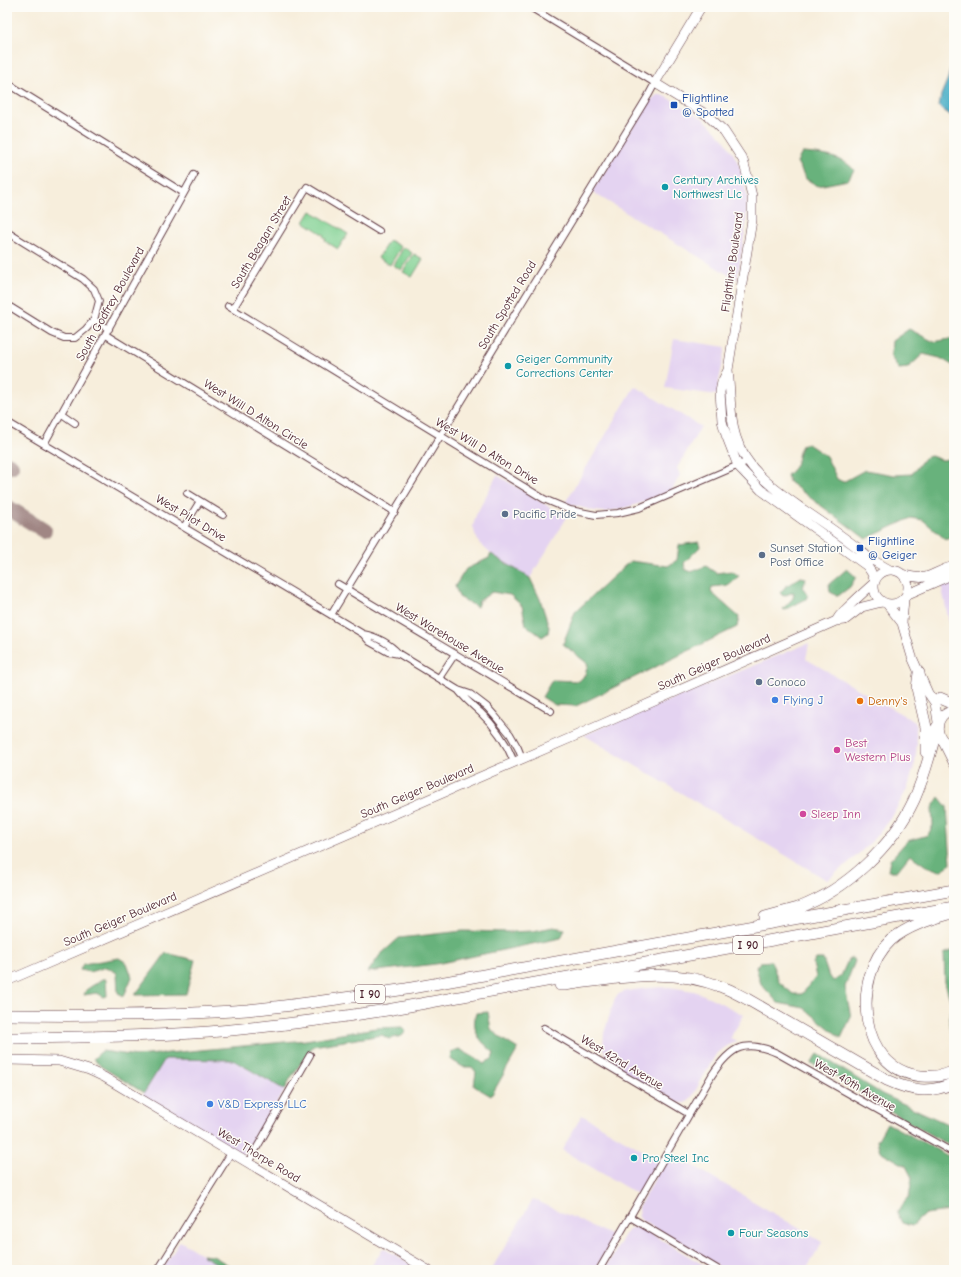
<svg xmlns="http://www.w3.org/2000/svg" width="961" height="1277" font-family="'Comic Neue',sans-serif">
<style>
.built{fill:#e4d3f1}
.green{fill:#7fd091;stroke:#64785e}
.forest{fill:#67b27b;stroke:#586853}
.water{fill:#47adc6;stroke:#486678}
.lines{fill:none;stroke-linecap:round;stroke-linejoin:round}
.taxiway{stroke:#a08684;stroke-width:16}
.street-casing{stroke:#643e46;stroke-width:8}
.secondary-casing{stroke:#643e46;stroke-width:10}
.highway-casing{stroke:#643e46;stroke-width:12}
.street{stroke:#fff;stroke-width:6}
.secondary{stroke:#fff;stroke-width:9}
.highway{stroke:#fff;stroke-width:11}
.transit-dot{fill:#1a4fb4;stroke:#fdfcf7;stroke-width:1.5}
.culture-dot{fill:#0f9aa8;stroke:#fdfcf7;stroke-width:1.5}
.service-dot{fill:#5c6f8a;stroke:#fdfcf7;stroke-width:1.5}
.shop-dot{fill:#3f7fe0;stroke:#fdfcf7;stroke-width:1.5}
.food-dot{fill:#e8710a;stroke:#fdfcf7;stroke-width:1.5}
.hotel-dot{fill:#d1479c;stroke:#fdfcf7;stroke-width:1.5}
.labels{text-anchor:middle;stroke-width:3;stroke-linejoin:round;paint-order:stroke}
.shield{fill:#fdfcf7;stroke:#806168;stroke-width:1}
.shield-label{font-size:11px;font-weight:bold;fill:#4a1f2b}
.transit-label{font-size:12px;fill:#164399;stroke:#fdfcf7;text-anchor:start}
.culture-label{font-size:12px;fill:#0d838f;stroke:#fdfcf7;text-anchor:start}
.street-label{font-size:12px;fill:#4a1f2b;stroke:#fdfcf7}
.service-label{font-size:12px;fill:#4e5e75;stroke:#fdfcf7;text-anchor:start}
.shop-label{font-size:12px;fill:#366cbe;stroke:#fdfcf7;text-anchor:start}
.food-label{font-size:12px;fill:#c56008;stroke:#fdfcf7;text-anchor:start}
.hotel-label{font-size:12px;fill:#b23c85;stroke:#fdfcf7;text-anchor:start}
</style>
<rect width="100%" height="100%" fill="#fdfcf7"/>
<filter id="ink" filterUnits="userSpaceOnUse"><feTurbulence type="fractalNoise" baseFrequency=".025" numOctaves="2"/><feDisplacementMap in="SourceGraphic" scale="8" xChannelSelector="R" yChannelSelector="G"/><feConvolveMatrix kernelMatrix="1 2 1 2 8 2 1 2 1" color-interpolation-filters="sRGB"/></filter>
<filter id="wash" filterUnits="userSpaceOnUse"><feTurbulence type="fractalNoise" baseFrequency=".012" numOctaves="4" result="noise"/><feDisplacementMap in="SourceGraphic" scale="16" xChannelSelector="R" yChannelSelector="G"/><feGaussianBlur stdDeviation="0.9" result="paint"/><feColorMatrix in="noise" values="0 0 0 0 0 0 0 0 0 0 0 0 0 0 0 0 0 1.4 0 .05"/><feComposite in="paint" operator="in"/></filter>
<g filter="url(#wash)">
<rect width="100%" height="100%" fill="#f7eedc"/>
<path class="built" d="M657 95H661L667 97 704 119 723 138 733 153 740 167 747 195V206L746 225 737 280 592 192 641 113 648 102Z
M674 339 726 347 719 381 717 395 665 388Z
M635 386 701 427 677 468 680 475 672 490 644 502 624 508 605 512 595 511 565 503Z
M497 475 561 514H569L530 578 491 554 479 543 475 534 473 526 476 515Z
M954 579V646L941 584Z
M809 643 806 659 915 722 917 743 915 763 908 787 893 815 871 842 853 859 827 880 584 735Z
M669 987 694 991 711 998 744 1015 730 1038 737 1041 727 1046 716 1054 692 1097 685 1103H673L612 1065 608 1061 603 1048 604 1033 615 998 619 994 626 991 648 988Z
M165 1059 233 1060 285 1090 249 1151 246 1154H241L142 1096Z
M582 1115 659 1160 639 1195 562 1150Z
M670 1152 822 1242 806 1270H744L736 1268 724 1270 642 1221 639 1217 638 1208Z
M533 1199 615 1237 595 1270H491Z
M634 1227 643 1229 712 1270H605L627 1231Z
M180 1241 221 1266 219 1270H162Z
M383 1248 421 1270H369Z"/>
<path class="green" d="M311 211 348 234 338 249 325 241 326 239 323 237 324 235 304 222Z
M389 240 401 247 390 265 378 258Z
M404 247 412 253 401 270 393 265Z
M414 254 423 259 412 277 403 272Z"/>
<path class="forest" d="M802 153C819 154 843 156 854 170L848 180 818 186 806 179 797 162Z
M909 329 934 342 954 338V366L940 358 923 354 908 368 899 369 891 357 892 341Z
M803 444H808L826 456 837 479 843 482 865 470 894 475 912 474 924 458 931 456 942 460 954 458V536L945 539 923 520 911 518 866 539 789 482 787 475C802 464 794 457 803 444Z
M699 542 700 547 684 563 685 569 690 572 706 566 716 573 732 571 739 576 728 585 712 587 711 592 739 617 737 627 576 706 555 705 542 697 552 680 579 681 585 675 588 664 563 644 575 612 630 561 668 566 677 560 679 545Z
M491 554 530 578 540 599 549 627 548 633 542 637 526 625 522 606 510 595 492 592 479 601 477 607 459 597 455 586 466 569 489 558Z
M847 569 856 577 850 587 838 596 830 592 829 584Z
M800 577 806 578 803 588 808 595 806 599 785 610 783 609 793 598 794 592 783 596 780 593 785 587Z
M939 797 947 807 951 864 940 871 926 866 910 855 897 871H888L890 860 907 841 928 835 933 825 932 808Z
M553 927 565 929 561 938 436 964 368 972 380 955 399 938 463 931 510 932 533 931Z
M954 950V1039H953L949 1023 952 1006 945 983 944 954Z
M166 953 195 960 186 994 135 995Z
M119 958 127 963 132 977 124 996 118 993 117 973 107 967 89 972 80 970 83 964Z
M852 958 855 961 845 987 851 1017 841 1038 804 1008 778 1003 761 984 756 967 760 962 771 961 779 982 793 994H802L816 977 813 964 816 959H823L829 977 834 981 841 976 848 960Z
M102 979H106L107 996 104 997 97 993 84 995 86 990Z
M488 1012 491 1029 502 1039 518 1049 491 1096 474 1086 476 1072 472 1067H463L450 1059 451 1052 459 1049 484 1063 492 1059 494 1053C480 1040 471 1033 476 1013Z
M402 1027 406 1031 402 1036 389 1039 382 1035 313 1046 290 1079 285 1090 233 1060 165 1059 144 1093 102 1067 93 1059 102 1051 137 1056 306 1040 376 1028Z
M818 1054 882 1094 954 1127V1148L913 1125 822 1068 811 1064Z
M887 1123 954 1159V1198L950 1211 925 1214 912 1226 902 1223 897 1212 909 1197 912 1178 906 1166 880 1151 877 1141Z
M202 1255 213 1256 237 1270H219L221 1266Z"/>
<path class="water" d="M954 53V118L939 107 941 95 948 78Z"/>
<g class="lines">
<path class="taxiway" d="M7 464 11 466
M7 507 44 530"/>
</g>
</g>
<g filter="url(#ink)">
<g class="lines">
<g class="street-casing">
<path id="street" d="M7 83 184 193
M7 232 83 279 94 289 99 301 94 320
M7 305 52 333 64 338H75L86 329 94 320 109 329
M228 306 544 499 570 510 596 515 618 513 639 508 748 461
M233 309 307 187 379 231
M106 335 395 512
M62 414 75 423
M7 422 363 634 370 642 388 652 399 654 458 690 470 694 487 707 495 716 510 734 518 748 522 758
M44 444 194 175
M187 493 223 515
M184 527 200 501
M338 584 551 711
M331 615 648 96 655 83 530 7
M363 634C378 637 389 643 399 654
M439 678 455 654
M458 690C465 699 472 705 480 712 495 726 507 744 514 762
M544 1028 689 1114
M248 1163 310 1055
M630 1217 719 1270
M158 1270 231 1153
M599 1270 712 1075C731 1046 745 1039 777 1053L954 1153"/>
</g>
<g class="secondary-casing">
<path id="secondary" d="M701 7 655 83 707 115 724 131 743 160 747 175 752 196V220L728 370C731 393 729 415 736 437 746 471 777 491 804 510 823 523 841 535 859 549L869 558 890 570
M728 370 722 382 720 392 722 421 726 435 738 466 761 490 867 566 871 572 875 581
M874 587a17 17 0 1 1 34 0a17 17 0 1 1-34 0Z
M902 574C932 583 929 572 954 566
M906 595 954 574
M904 599 902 623 912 657 928 693 935 703 938 722
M887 604 902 623
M836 621C839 615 842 613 846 609 855 600 865 591 874 583
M954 711C933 712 933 744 954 744
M941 738 954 764
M7 981 582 733 836 621 845 620 862 607 882 602
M7 1060 59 1061 89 1070 104 1077 428 1270"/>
</g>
<g class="highway-casing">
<path id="highway" d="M919 673 917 688 926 727V752
M940 698 954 704
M949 914C928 920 908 926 891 940 851 977 858 1070 921 1076 932 1077 944 1076 954 1071
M765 917C776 914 787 911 798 908 846 890 892 847 914 800 924 777 931 752 937 727
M560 985H565C620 978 669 966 722 987 731 990 739 995 747 999L887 1080C911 1091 929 1094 954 1083
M7 1015C87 1016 167 1016 247 1010 300 1005 353 997 406 989L954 890
M7 1038C82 1037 157 1037 231 1030 283 1025 335 1018 387 1010L954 907"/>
</g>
<use href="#street" class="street"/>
<use href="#secondary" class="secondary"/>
<use href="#highway" class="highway"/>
</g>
</g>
<g class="transit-dot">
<rect x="670" y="101" width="8" height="8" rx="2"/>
<rect x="856" y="544" width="8" height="8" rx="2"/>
</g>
<g class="culture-dot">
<circle cx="665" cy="187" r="4"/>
<circle cx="508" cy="366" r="4"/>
<circle cx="634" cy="1158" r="4"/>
<circle cx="731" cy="1233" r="4"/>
</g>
<g class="service-dot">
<circle cx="505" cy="514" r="4"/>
<circle cx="762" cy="555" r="4"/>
<circle cx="759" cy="682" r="4"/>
</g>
<g class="shop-dot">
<circle cx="775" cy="700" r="4"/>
<circle cx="210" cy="1104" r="4"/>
</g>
<circle class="food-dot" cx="860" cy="701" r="4"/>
<g class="hotel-dot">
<circle cx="837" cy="750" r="4"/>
<circle cx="803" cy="814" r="4"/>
</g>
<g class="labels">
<g class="shield">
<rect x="733" y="936" width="30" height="18" rx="3"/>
<rect x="355" y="985" width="30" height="18" rx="3"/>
</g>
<g class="shield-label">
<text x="748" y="949">I 90</text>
<text x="370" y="998">I 90</text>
</g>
<g class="transit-label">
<text x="682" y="102">Flightline<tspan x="682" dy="14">@ Spotted</tspan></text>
<text x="868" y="545">Flightline<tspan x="868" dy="14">@ Geiger</tspan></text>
</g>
<g class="culture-label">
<text x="673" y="184">Century Archives<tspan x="673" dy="14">Northwest Llc</tspan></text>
<text x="516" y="363">Geiger Community<tspan x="516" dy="14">Corrections Center</tspan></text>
<text x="642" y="1162">Pro Steel Inc</text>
<text x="739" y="1237">Four Seasons</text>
</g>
<g class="street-label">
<text transform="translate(261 242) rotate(-59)" y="4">South Beagan Street</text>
<text transform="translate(732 262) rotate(-82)" y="4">Flightline Boulevard</text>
<text transform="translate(110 304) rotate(-61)" y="4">South Godfrey Boulevard</text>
<text transform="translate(507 305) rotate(-59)" y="4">South Spotted Road</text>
<text transform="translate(256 414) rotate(32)" y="4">West Will D Alton Circle</text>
<text transform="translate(487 451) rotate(31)" y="4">West Will D Alton Drive</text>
<text transform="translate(191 518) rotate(31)" y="4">West Pilot Drive</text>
<text transform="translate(450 638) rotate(31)" y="4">West Warehouse Avenue</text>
<text transform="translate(714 662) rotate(-24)" y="4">South Geiger Boulevard</text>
<text transform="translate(417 791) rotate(-23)" y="4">South Geiger Boulevard</text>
<text transform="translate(120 919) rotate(-23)" y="4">South Geiger Boulevard</text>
<text transform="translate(622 1062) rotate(31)" y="4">West 42nd Avenue</text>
<text transform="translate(855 1085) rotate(30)" y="4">West 40th Avenue</text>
<text transform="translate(259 1155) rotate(31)" y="4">West Thorpe Road</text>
</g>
<g class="service-label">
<text x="513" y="518">Pacific Pride</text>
<text x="770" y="552">Sunset Station<tspan x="770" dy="14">Post Office</tspan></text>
<text x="767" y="686">Conoco</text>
</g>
<g class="shop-label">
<text x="783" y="704">Flying J</text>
<text x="218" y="1108">V&amp;D Express LLC</text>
</g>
<g class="food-label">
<text x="868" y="705">Denny's</text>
</g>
<g class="hotel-label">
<text x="845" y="747">Best<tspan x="845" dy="14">Western Plus</tspan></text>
<text x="811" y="818">Sleep Inn</text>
</g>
</g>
<rect width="961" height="1277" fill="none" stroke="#fdfcf7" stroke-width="24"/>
</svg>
